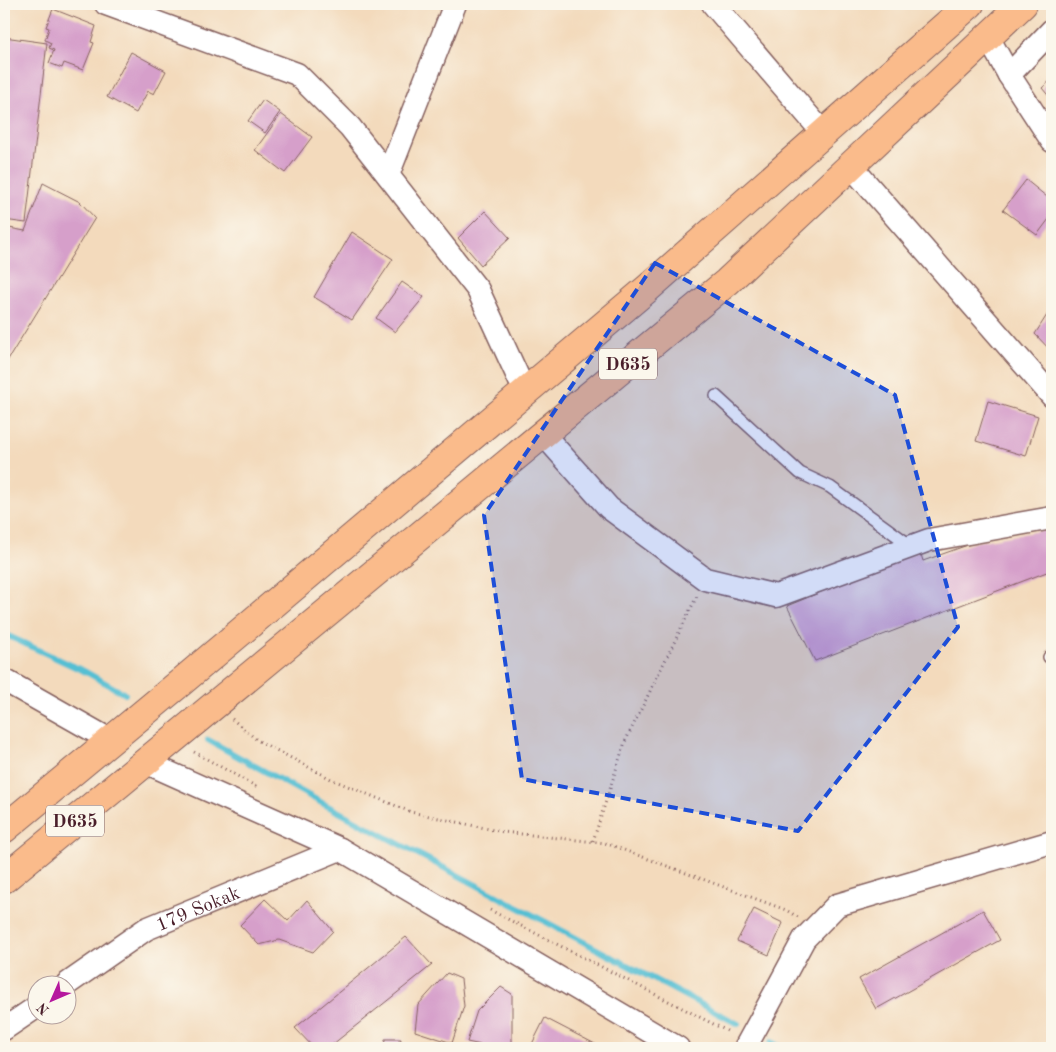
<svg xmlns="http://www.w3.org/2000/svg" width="1056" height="1052" font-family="'Old Standard TT',serif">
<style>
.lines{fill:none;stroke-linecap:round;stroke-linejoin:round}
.stream{stroke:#56bfd3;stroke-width:6}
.building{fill:#d69fca}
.service-casing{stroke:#85605e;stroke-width:14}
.minor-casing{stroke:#85605e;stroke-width:25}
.trunk-casing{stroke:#85605e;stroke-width:30}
.path{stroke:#85605e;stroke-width:3;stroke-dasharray:1 4;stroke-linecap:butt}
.service{stroke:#fff;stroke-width:11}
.minor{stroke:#fff;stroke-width:22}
.trunk{stroke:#fabb8b;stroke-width:28}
.minor-bridge-casing{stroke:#85605e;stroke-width:25;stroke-linecap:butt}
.minor-bridge{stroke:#fff;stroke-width:22}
.marked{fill:#1d4ed8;fill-opacity:0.2;stroke:#1d4ed8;stroke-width:4;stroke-dasharray:10 6;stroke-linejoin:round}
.labels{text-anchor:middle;stroke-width:5;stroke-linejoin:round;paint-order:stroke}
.shield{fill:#fbf7ec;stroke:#7f6065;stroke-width:1}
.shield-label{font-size:18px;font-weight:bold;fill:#4a1f2b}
.street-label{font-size:19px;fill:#4a1f2b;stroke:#fbf7ec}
</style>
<rect width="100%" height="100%" fill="#fbf7ec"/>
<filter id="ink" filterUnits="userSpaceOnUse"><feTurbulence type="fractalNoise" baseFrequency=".02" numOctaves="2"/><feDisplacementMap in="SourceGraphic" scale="10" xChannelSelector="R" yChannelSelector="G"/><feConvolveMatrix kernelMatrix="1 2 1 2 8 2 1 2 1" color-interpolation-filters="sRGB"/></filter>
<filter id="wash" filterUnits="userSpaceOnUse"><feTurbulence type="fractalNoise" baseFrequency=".0096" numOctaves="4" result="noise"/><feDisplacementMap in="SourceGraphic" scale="20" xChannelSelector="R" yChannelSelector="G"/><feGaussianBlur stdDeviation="1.12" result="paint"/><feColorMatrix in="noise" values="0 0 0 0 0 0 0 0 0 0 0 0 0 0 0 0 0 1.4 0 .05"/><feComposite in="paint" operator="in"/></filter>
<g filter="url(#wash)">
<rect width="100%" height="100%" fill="#f3dabc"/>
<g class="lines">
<path class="stream" d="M4 634 86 672 125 694
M208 740 322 803 738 1024
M771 1042 782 1048"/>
</g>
<g id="blocks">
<path class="building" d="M53 9 96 26 91 42 94 43 83 70 64 63 62 68 49 63 54 50 49 48 51 43 45 40 49 28 46 27Z
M4 37 47 43 26 223 4 220Z
M131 52 166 71 154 94 148 91 136 113 107 97Z
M1052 79V100L1042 88Z
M263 100 280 112 265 133 248 121Z
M281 114 312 137 285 173 255 150Z
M1026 180 1052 201V215L1037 235 1003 210Z
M43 183 80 202 95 218 4 366V227L25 231Z
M485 211 510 238 481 265 458 238Z
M352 232 393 259 352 320 314 297Z
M402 282 424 297 395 332 376 318Z
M1052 307V352L1035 334Z
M988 401 1038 416 1026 456 976 441Z
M1052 529V570L815 661 787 606 920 551 923 561 976 542Z
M265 899 288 921 307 900 333 931 313 952 279 940 259 945 240 925Z
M754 909 783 923 769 955 737 941Z
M983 910 1000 940 876 1009 859 979Z
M406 937 432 965 328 1048H314L295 1028Z
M447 973 461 979 464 1006 452 1043 415 1031 418 1005Z
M501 987 512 994V1048H495L467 1042 477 1011Z
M545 1018 597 1045 594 1048H530Z
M385 1039H401L399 1048H384Z"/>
</g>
</g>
<g filter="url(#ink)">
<use href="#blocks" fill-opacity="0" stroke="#85605e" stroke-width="1"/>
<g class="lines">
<g class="service-casing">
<path id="service" d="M716 396 800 473 830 487 911 546
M1049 657 1052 655"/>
</g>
<g class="minor-casing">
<g id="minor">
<path d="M106 4 297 74 350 127 478 290 525 392"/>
<path d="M713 4 824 134"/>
<path d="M988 37 1009 75 1052 141"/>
<path d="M1009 75 1052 30"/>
<path d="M851 166 1052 396"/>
<path d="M388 175 455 4"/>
<path d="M543 434 609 508 705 579 776 596 929 540 1052 518"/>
<path d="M4 680 110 740"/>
<path d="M145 762 340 849 678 1048"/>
<path id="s1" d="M67 984 146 929 340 849"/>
<path d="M762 1017 804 939 837 905 1052 842"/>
<path d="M4 1029 38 1006"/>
</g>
</g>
<g class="trunk-casing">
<path id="trunk" d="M4 829 180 683 647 289 970 4
M4 879 727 282 1023 4"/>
</g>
<path class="path" d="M232 719 257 740 333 780 411 812 503 832 605 843 786 910 798 917
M194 752 259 788
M593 841 625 742 697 596
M490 910 729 1032"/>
<use href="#service" class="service"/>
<use href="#minor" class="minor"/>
<use href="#trunk" class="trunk"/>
<g class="minor-bridge-casing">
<path id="minor-bridge" d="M745 1048 762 1017"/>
</g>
<use href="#minor-bridge" class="minor-bridge"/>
</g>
</g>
<path class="marked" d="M655 263 895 395 958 627 798 831 522 779 484 515Z"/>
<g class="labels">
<g class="shield">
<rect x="599" y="348.5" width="58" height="31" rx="4"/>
<rect x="46" y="805.5" width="58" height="31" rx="4"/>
</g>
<g class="shield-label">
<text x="628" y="370">D635</text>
<text x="75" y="827">D635</text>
</g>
<g class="street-label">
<text dy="7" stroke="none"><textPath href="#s1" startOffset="152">179 Sokak</textPath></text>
</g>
</g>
<rect width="1056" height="1052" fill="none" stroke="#fbf7ec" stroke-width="20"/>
<g transform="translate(52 1000) rotate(225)"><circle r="24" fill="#fbf7ec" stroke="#b4a19f"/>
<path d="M0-4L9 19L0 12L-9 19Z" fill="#b5179e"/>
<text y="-8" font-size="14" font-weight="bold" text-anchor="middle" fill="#4a1f2b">N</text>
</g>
</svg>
